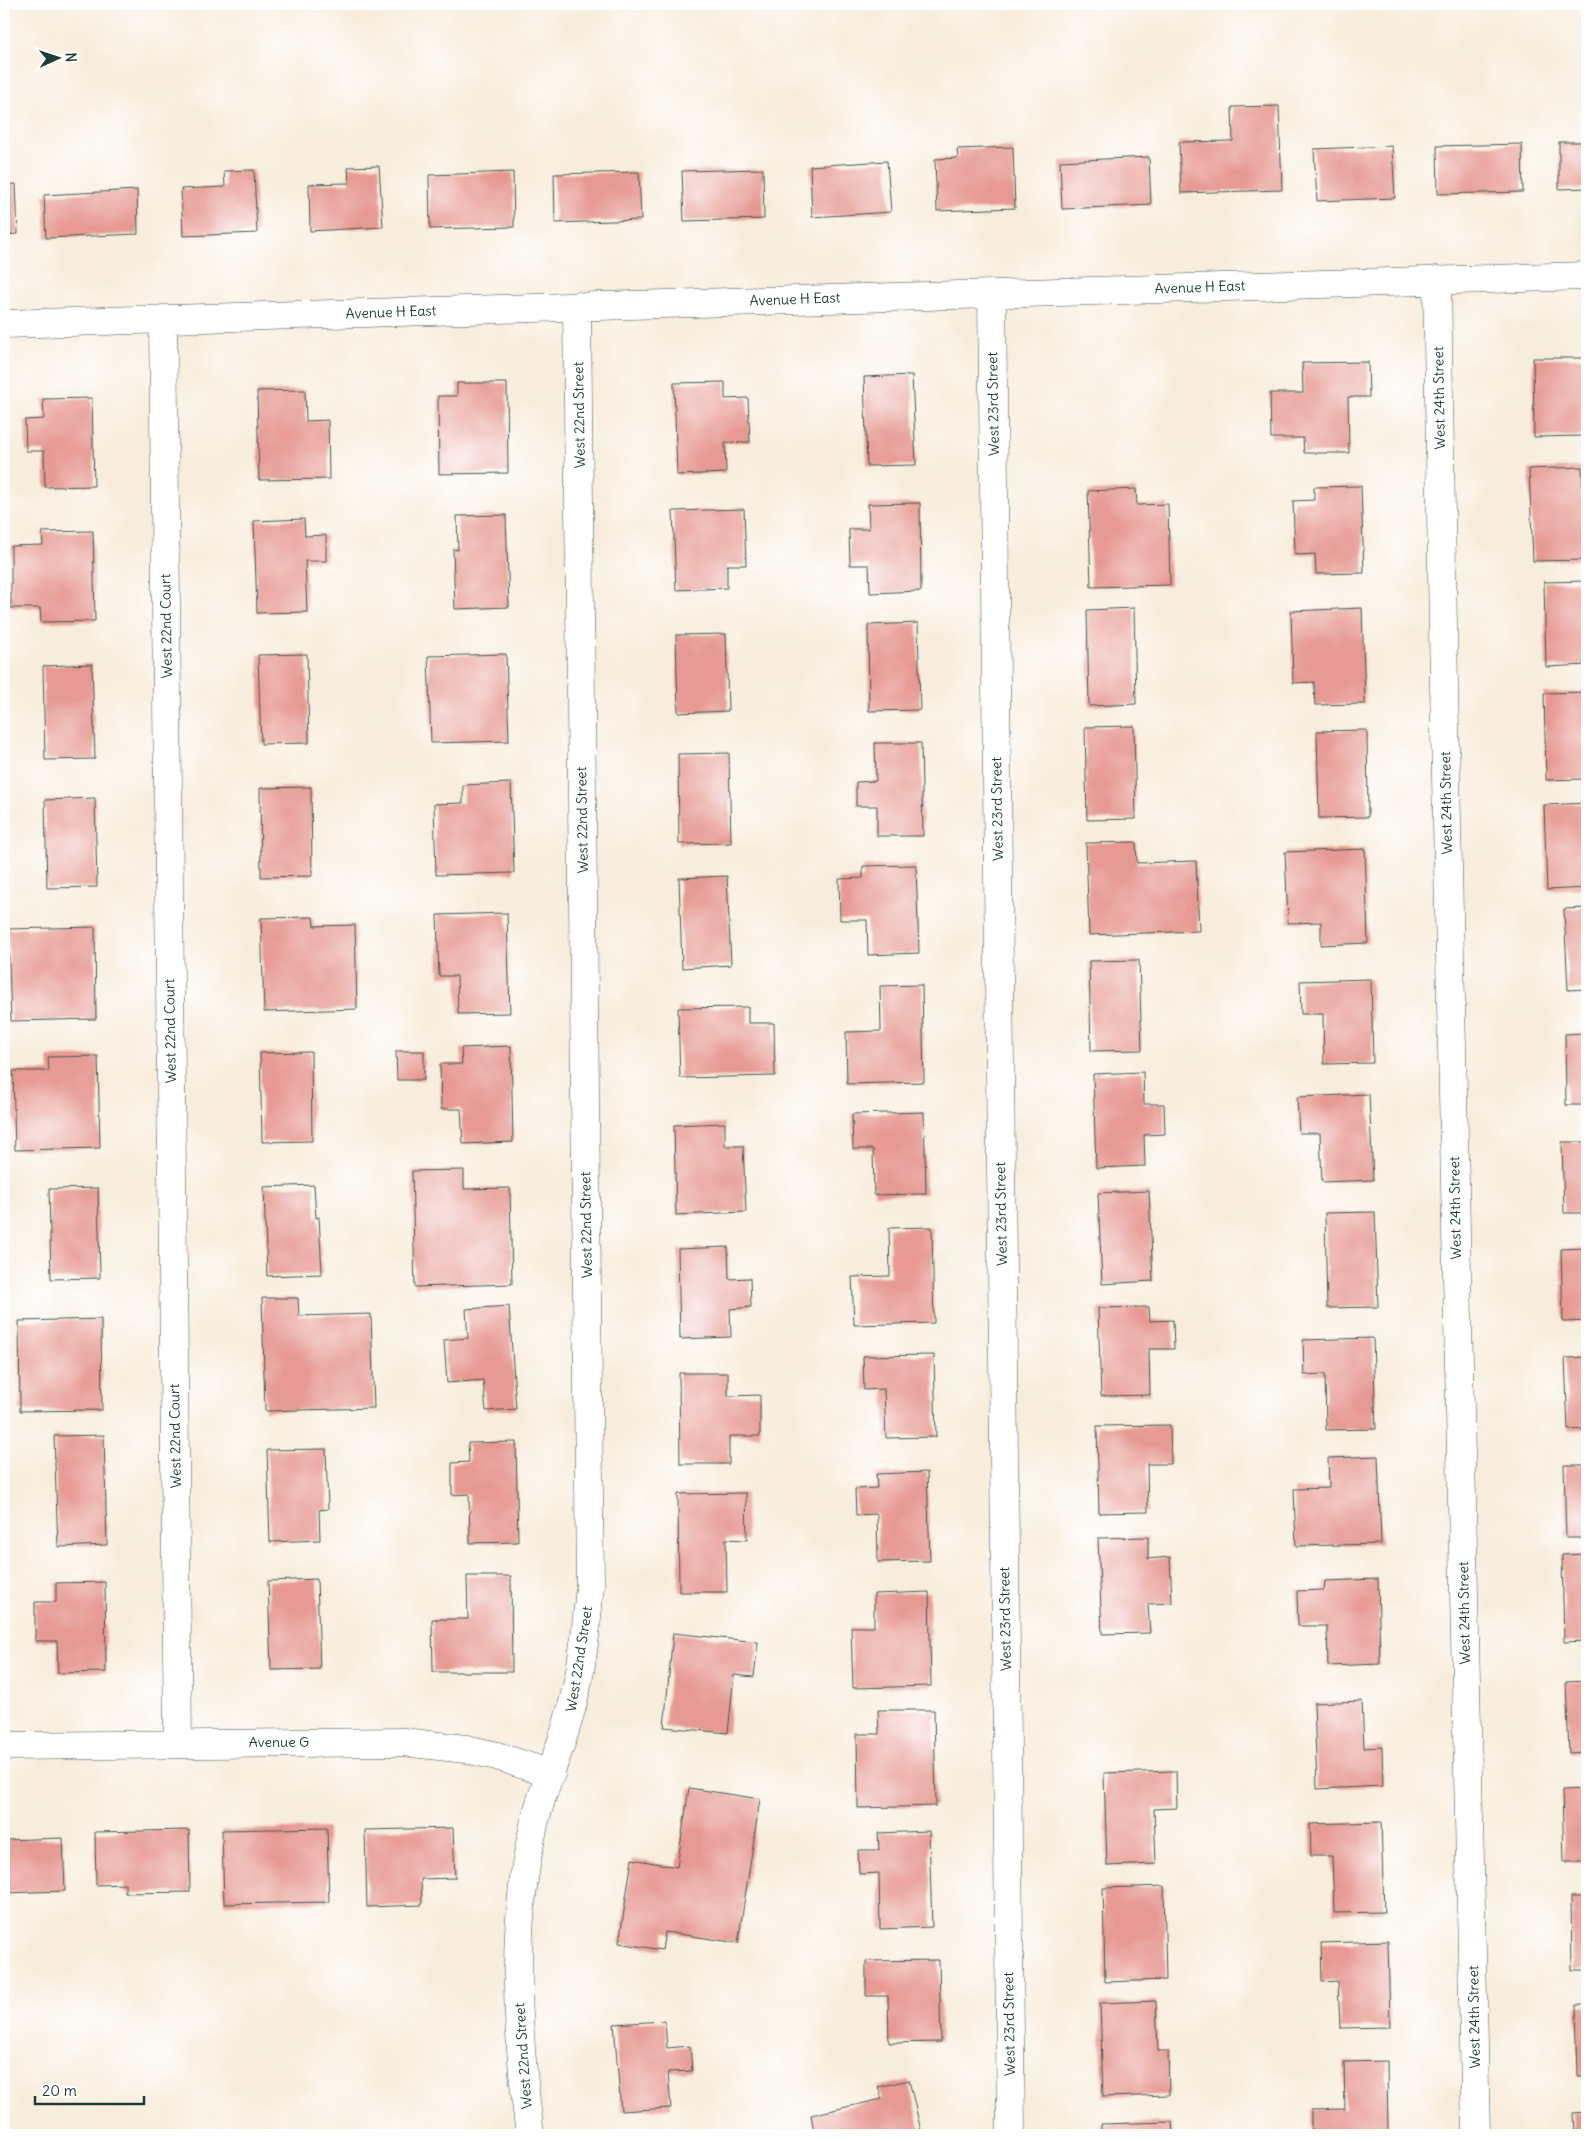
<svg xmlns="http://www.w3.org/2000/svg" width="1591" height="2139" font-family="Delius,sans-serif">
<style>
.building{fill:#e79a93}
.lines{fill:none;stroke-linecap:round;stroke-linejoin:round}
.minor-casing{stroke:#40574d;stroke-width:29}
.minor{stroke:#fff;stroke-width:28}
.labels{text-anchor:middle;stroke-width:5;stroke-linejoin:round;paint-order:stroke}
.street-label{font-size:14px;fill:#1f3d34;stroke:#fff}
</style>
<rect width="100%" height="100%" fill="#fff"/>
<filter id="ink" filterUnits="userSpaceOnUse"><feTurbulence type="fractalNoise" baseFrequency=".02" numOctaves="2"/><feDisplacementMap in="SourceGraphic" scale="10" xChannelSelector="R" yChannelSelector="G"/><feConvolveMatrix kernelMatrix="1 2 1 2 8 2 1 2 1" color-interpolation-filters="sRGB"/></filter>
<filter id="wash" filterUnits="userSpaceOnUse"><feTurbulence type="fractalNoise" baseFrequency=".0096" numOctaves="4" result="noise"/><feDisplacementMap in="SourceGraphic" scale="20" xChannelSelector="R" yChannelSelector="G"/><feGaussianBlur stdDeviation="1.12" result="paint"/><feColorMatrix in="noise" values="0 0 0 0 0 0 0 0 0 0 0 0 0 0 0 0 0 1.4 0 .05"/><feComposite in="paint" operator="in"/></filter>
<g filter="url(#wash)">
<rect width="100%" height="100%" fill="#f8eddc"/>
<g id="blocks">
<path class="building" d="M1279 106 1282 190 1181 193 1179 142 1233 141 1232 107Z
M1559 142H1587V188L1559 189Z
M1522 144 1523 192 1438 194 1437 146Z
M1392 146 1395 198 1317 201 1314 149Z
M1013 147 1015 208 937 211 935 159 958 158 957 149Z
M1149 157 1151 205 1062 209 1060 161Z
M887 161 891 212 812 217 810 166Z
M379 166 383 227 310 231 309 184 349 183 348 167Z
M763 169 764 219 684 221 682 171Z
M254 170 257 233 183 236 181 189 225 187 224 171Z
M513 172 514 227 430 229 429 175Z
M639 172 641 220 555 223 554 174Z
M16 184 18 234 4 235V185Z
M137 190 138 234 46 238 44 195Z
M1533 358H1587V385H1584V436L1534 437Z
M1368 362 1369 397H1348L1349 453H1304L1303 438H1271L1270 393H1303L1302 363Z
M912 375 916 465 867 466 864 377Z
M725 382V399L748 398 750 442 725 443 726 473 677 475 674 383Z
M457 383H507L508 473 439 474 438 396H457Z
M305 390 306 421 328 420 329 479 259 480 257 391Z
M92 398 94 486 45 487 44 451H26L25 420 44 419 43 399Z
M1582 467 1583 496H1587V560L1533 561 1529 469Z
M1361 486 1364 573 1316 574 1315 554 1295 555 1293 501 1314 500V487Z
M1136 489 1137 505 1168 504 1170 585 1091 587 1088 491Z
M920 503 921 591 870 593 869 565H850L849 529H869L868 504Z
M744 509 746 565H727V588L676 590 673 511Z
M506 515 509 607 455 609 453 549 458 550 457 516Z
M304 519 305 536 326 535V561H305L307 612 257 613 254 521Z
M93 531 95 621 41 622 40 608H11V546L43 545 42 532Z
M1587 581V665L1546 667 1544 582Z
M1134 608 1136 704 1089 706 1087 610Z
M1362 608 1365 704 1315 705 1314 682 1293 683 1291 611Z
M918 623 920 710 869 711 868 625Z
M726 634 728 711 678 713 676 635Z
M307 654 309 743 261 744 258 655Z
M506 654 509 741 431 743 428 656Z
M92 664 95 759 45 760 43 666Z
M1587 692V779L1546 780 1544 693Z
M1134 726 1136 819 1087 820 1085 727Z
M1367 730 1368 817 1319 818 1317 731Z
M875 743H921L923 836H877V806H856V782L876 781Z
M729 753 731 843 679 844 678 754Z
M511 783 514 873 436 875 434 804 463 803V785Z
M311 787 312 876 261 877 260 788Z
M95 798 97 887 47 888 45 800Z
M1587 803V888L1547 890 1544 805Z
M1136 842 1137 863 1196 861 1199 931 1089 935 1086 843Z
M1365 849 1368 943 1321 945V922L1288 923 1285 852Z
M916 865 919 953 868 955 867 920H840L839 879 863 878V866Z
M727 876 731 965 682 968 679 878Z
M1587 908V989L1568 990 1564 909Z
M507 913 510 1013 458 1014 457 976H439L437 915Z
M313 917 314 926 355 925 357 1009 264 1012 261 918Z
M95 927 96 1019 11 1021 8 929Z
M1139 960 1142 1050 1091 1051 1089 961Z
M1371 979 1373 1063 1324 1064 1323 1014H1301L1300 981Z
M922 985 924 1082 847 1084 846 1032 881 1031 880 986Z
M748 1007V1023H774L775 1076 680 1078 678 1008Z
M1587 1033V1105H1566L1565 1034Z
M511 1046 513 1142 463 1144 461 1109H441L440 1064H462L461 1048Z
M396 1051H424V1080H397Z
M311 1052 312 1141 262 1142 260 1053Z
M98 1056 100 1148 15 1150 13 1071H49L48 1057Z
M1143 1072 1144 1104H1164L1165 1134 1144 1135 1145 1166 1096 1168 1093 1074Z
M1369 1094 1373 1180 1322 1182 1320 1133H1299L1297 1097Z
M924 1112 926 1194 874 1195 873 1149H853L852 1114Z
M725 1123V1146H743L746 1212 676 1215 674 1125Z
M1562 1142H1587V1213H1564Z
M464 1170V1189L510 1188 512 1284 415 1287 412 1171Z
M314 1185 316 1218 319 1217 322 1274 267 1276 264 1187Z
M98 1188 100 1278 51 1279 49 1189Z
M1149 1191 1153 1281 1102 1284 1098 1193Z
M1375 1212 1378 1307 1327 1308 1325 1213Z
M932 1227 934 1323 854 1325 852 1277 890 1276 889 1228Z
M728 1247 729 1279 750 1278 751 1307 730 1309 731 1337 680 1339 678 1249Z
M1587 1248V1321L1563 1322 1561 1249Z
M262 1298H298L299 1316 371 1314 374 1408 265 1411Z
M509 1306 516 1409 486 1411 483 1380 447 1383 444 1340 468 1338 466 1309Z
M1149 1307 1150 1321 1173 1320 1174 1349H1149L1150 1395 1101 1396 1098 1308Z
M101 1319 102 1410 20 1411 19 1321Z
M1373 1338 1376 1429 1326 1430 1325 1374 1304 1375 1303 1340Z
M934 1355 936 1437 886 1438 884 1389 864 1390 863 1356Z
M1587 1357V1429L1568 1430 1565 1358Z
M679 1373H728V1396L760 1395V1436H729V1464H680Z
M1170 1425 1171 1464H1147L1148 1512 1099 1513 1097 1426Z
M104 1435 107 1545 58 1547 54 1436Z
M516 1442 518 1542 470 1543 469 1494 452 1495V1463L469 1462 468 1443Z
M326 1449 328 1509 319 1510 320 1540 270 1542 267 1450Z
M1378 1456 1381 1544 1296 1546 1294 1489 1329 1488 1328 1458Z
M1564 1465H1587V1538H1566Z
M927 1472 930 1561 878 1562 877 1514 856 1515 855 1489 877 1488 876 1474Z
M746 1493 747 1540 726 1539 727 1592H679L678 1494Z
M1148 1537V1559L1170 1557 1172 1603 1148 1604 1150 1633 1102 1634 1098 1538Z
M1587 1554V1641L1564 1642 1562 1555Z
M467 1576H511L512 1672H433L432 1619H468Z
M317 1579 320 1669 271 1670 268 1581Z
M1378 1579 1380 1664 1328 1666 1327 1626H1298L1297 1591 1324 1590 1325 1581Z
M105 1582 106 1672 58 1673 57 1641H35V1602H56V1583Z
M929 1592 931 1686 853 1688 851 1627H874V1594Z
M673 1633 758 1642 754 1677 734 1675 728 1733 664 1727Z
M1587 1681V1752L1569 1753 1566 1682Z
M1362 1701 1364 1748 1382 1747 1383 1786 1317 1789 1314 1703Z
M878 1710H934L936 1806 858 1808 857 1734H879Z
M1176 1771 1177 1808 1154 1809 1156 1864 1107 1866 1104 1773Z
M689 1788 760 1799 738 1943 665 1932 662 1950 619 1943 632 1859 677 1867Z
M1587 1789V1862H1564L1562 1790Z
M1381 1822 1384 1912 1334 1913 1332 1856H1311L1310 1824Z
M327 1828 329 1902 224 1904 222 1830Z
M453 1828 455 1878 421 1879 422 1905 367 1907 365 1830Z
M189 1830 190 1892 125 1893V1884L96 1885 95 1832Z
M929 1831 932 1927 880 1929 879 1873 859 1874 858 1850H879L878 1833Z
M63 1838 65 1891 4 1893V1840Z
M1164 1886 1166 1980 1105 1982 1103 1888Z
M1571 1897H1587V1970H1572Z
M1388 1941 1390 2027 1340 2028 1338 1981 1322 1982 1321 1943Z
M939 1960 941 2042 889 2043 888 1996H866V1961Z
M1156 2001 1158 2051H1168L1169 2095 1103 2097 1100 2003Z
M1576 2005H1587V2077H1578Z
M665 2021 667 2048 690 2046 692 2071 668 2072 671 2108 621 2111 614 2024Z
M1387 2061 1388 2135H1311V2110L1345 2109 1344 2062Z
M909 2080 922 2135H815L811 2115 882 2099 878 2087Z
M1587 2112V2135H1574L1573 2113Z
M1172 2122 1173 2135H1101V2124Z"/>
</g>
</g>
<g filter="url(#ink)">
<use href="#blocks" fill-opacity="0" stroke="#40574d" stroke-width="1"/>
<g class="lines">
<g class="minor-casing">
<path id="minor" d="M1437 280 1444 686 1476 2135
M992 294 1011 2135
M163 319 178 1743
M4 324 1587 276
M4 1746 403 1742 466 1749 497 1756 551 1774
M530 2135C517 2034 510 1930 533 1829 541 1791 559 1755 569 1717 582 1675 586 1630 590 1586L577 306"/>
</g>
<use href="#minor" class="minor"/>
</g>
</g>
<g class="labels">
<g class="street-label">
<text transform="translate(1200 287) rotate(-2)" y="5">Avenue H East</text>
<text transform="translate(795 299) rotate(-2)" y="5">Avenue H East</text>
<text transform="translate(391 312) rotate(-2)" y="5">Avenue H East</text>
<text transform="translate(1439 398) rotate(-91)" y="5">West 24th Street</text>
<text transform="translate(993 404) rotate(-91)" y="5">West 23rd Street</text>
<text transform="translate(579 415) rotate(-91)" y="5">West 22nd Street</text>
<text transform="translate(166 626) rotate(-91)" y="5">West 22nd Court</text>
<text transform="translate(1446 803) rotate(-91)" y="5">West 24th Street</text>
<text transform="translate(997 809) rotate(-91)" y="5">West 23rd Street</text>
<text transform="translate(582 820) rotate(-91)" y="5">West 22nd Street</text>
<text transform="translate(170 1031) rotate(-91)" y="5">West 22nd Court</text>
<text transform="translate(1455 1208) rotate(-91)" y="5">West 24th Street</text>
<text transform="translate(1001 1214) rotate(-91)" y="5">West 23rd Street</text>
<text transform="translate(586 1225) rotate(-91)" y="5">West 22nd Street</text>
<text transform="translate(175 1436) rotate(-91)" y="5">West 22nd Court</text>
<text transform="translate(1464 1613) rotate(-91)" y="5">West 24th Street</text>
<text transform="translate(1005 1619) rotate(-91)" y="5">West 23rd Street</text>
<text transform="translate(579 1659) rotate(-81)" y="5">West 22nd Street</text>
<text x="279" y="1747">Avenue G</text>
<text transform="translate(1474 2017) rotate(-91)" y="5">West 24th Street</text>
<text transform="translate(1009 2024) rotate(-91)" y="5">West 23rd Street</text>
<text transform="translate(523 2056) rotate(-94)" y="5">West 22nd Street</text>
</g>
</g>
<rect width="1591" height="2139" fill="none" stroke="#fff" stroke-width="20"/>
<g transform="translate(58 58) rotate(87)" stroke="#ffffff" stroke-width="4" paint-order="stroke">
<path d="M0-4L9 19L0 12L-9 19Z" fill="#1f3d34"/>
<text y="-8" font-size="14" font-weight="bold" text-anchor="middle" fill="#1f3d34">N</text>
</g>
<path d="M35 2096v8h109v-8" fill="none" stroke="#1f3d34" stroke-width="2.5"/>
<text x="42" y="2096" font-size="15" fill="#1f3d34" stroke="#ffffff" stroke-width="4" paint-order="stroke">20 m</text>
</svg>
